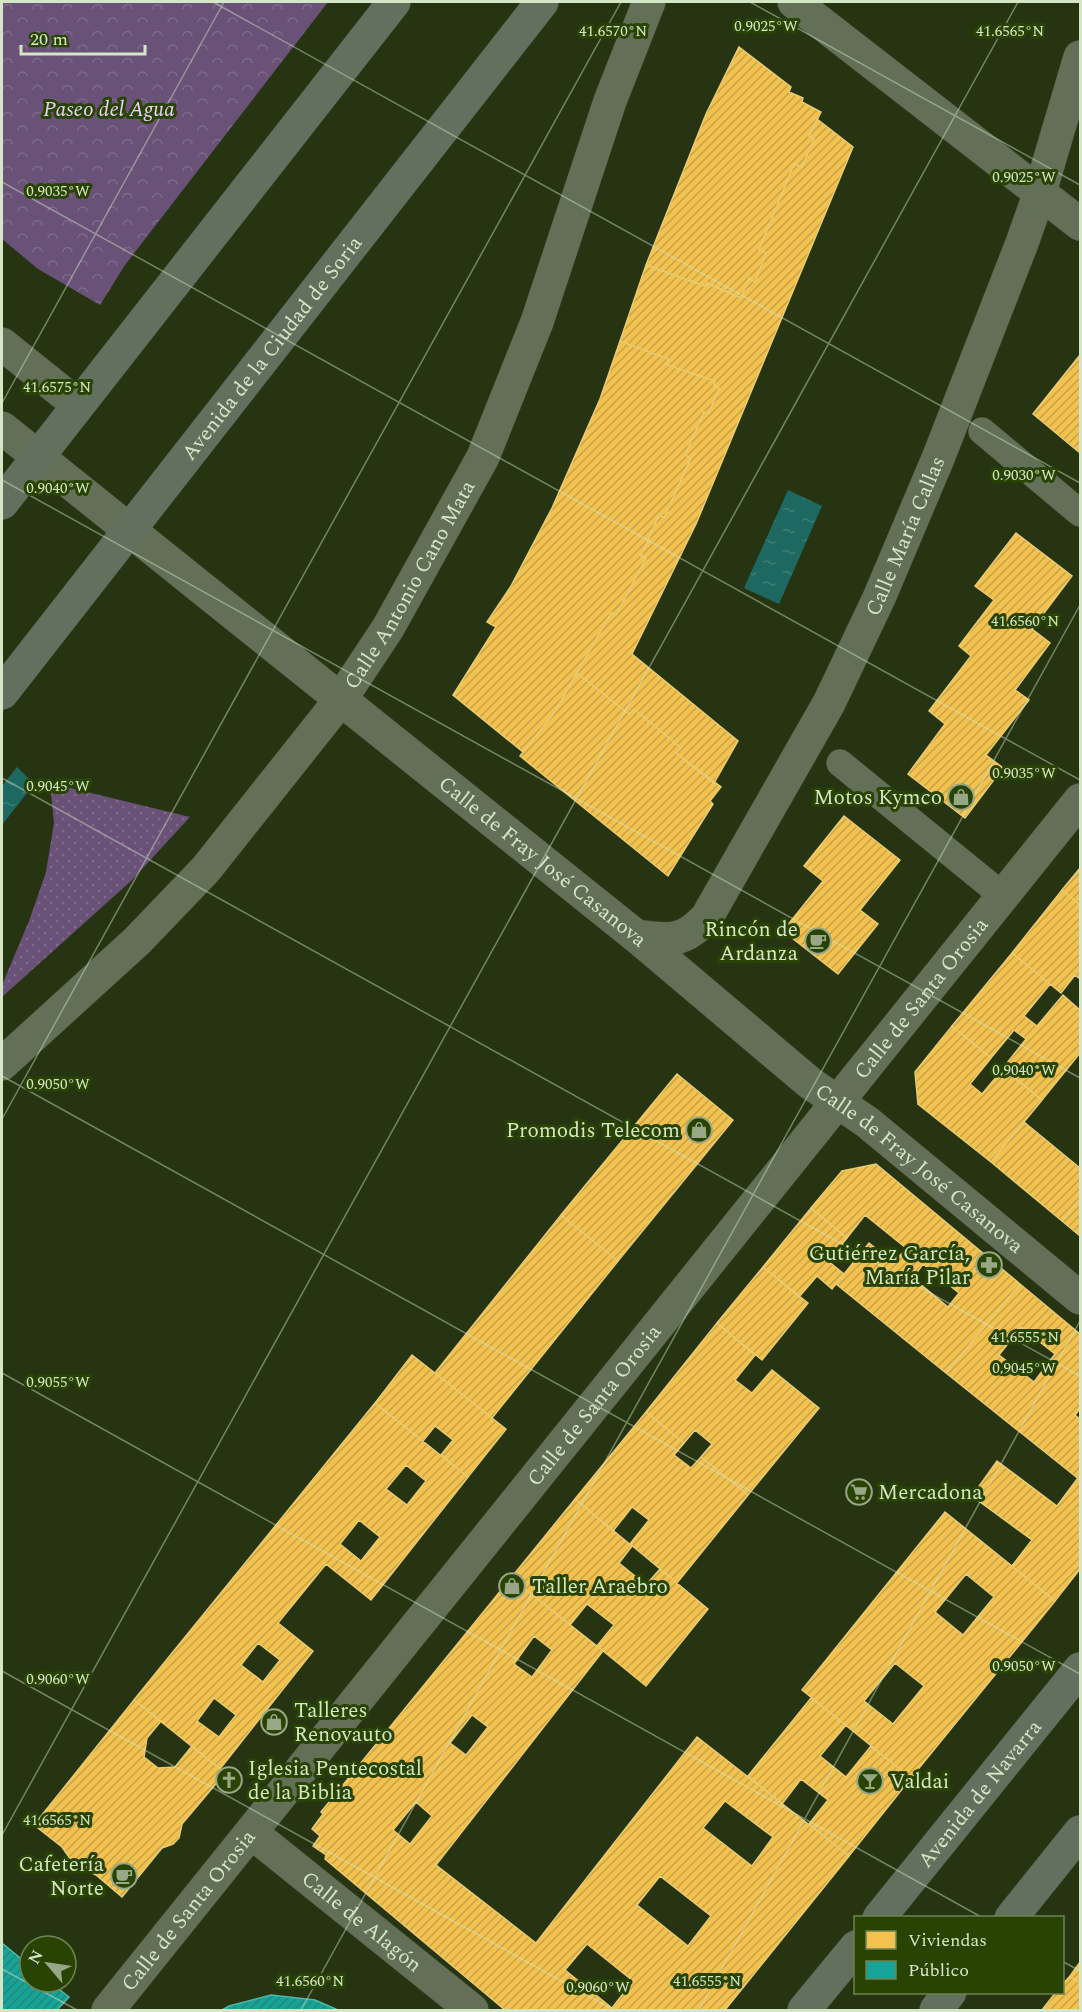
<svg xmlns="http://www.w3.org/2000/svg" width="1082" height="2012" font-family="Spectral,serif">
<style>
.grass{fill:url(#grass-dots)}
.park{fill:url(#park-crowns)}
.water{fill:url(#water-ripples)}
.homes{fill:url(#homes-hatch);stroke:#e9cc72;stroke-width:1.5;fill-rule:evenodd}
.public{fill:url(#public-hatch);stroke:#50b7a6;stroke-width:1.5}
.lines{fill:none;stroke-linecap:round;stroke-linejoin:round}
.pedestrian-casing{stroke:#3f4932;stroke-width:28}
.minor-casing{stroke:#3f4932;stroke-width:34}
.tertiary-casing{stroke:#3f4932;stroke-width:34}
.primary-casing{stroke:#3f4932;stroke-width:34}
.pedestrian{stroke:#637057;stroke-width:27}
.minor{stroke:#637057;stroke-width:33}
.tertiary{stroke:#637057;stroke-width:33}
.primary{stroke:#62705d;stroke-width:33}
.ticks{fill:none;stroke:#d5e6c6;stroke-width:1.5;stroke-opacity:0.45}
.labels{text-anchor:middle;stroke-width:6;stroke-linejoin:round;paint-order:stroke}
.park-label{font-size:21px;font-style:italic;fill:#e8d1fb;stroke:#294303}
.street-label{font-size:21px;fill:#d5e6c6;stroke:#294303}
.poi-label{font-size:21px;fill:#d5e6c6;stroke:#294303;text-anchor:end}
.ticks-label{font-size:15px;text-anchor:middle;fill:#d5e6c6;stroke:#294303;stroke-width:6;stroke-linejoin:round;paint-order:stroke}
</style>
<defs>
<pattern id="grass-dots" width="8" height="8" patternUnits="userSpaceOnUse" patternTransform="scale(1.5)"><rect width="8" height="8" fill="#695178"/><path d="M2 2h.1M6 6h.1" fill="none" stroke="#7e6a8a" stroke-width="1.8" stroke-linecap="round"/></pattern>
<pattern id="park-crowns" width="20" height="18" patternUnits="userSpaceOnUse" patternTransform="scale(1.5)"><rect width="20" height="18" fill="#695178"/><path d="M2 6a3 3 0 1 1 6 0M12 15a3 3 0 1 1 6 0" fill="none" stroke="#7e6a8a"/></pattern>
<pattern id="water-ripples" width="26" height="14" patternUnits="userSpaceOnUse" patternTransform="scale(1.5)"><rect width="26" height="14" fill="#1e6862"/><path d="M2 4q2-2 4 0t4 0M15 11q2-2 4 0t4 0" fill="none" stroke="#3e7e77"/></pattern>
<pattern id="homes-hatch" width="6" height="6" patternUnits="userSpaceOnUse" patternTransform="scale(1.5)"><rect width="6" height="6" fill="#f2c14e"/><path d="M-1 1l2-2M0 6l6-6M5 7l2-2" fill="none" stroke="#c6a249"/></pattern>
<pattern id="public-hatch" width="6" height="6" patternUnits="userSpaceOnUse" patternTransform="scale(1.5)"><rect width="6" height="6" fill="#17a398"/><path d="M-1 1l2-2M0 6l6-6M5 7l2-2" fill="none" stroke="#23877c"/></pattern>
</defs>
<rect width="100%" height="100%" fill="#263412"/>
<path class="grass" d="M50 783 190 817 131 881 2 997V985L29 921 46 872 54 823Z"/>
<path class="park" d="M2 2H328L125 265 100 305 38 269 2 239Z"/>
<path class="water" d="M788 490 822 506 779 604 744 588Z
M17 767 34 784 2 825V786Z"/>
<path class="homes" d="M739 47 791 87 789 92 803 98 802 102 821 112 809 136 814 139 802 167 794 164 759 250 766 253 755 282 749 278 741 298 707 283 705 286 646 265 706 114Z
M817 119 853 147 696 524 632 654 738 741 714 783 676 753 681 748 634 709 629 714 577 673 611 613 616 615 646 558 641 556 659 515 664 518 691 458 685 455 704 412 709 413 719 388 714 385 715 381 667 365 668 359 620 341 646 265 705 286 707 283 741 298 749 278 755 282 766 253 759 250 794 164 802 167 814 139 809 136Z
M620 341 668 359 667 365 715 381 714 385 719 388 709 413 704 412 685 455 691 458 664 518 659 515 641 556 646 558 616 615 611 613 554 713 523 752 453 695 496 627 487 622 511 586 552 508 600 399Z
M1080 355V453L1033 414Z
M1016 533 1072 576 1032 629 1050 643 1015 690 1029 700 986 755 1003 768 965 818 908 774 945 724 929 711 971 656 959 646 994 600 975 586Z
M577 673 629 714 634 709 681 748 676 753 721 787 710 801 713 804 668 876 520 756 554 713Z
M844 816 900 860 860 910 878 924 838 974 783 931 823 881 804 866Z
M1080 868V905L1062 890Z
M1062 890 1080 905V979L1075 975 1061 993 1012 953Z
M1012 953 1050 984 1024 1016 1037 1026 1063 995 1080 1010V1053L1042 1100 1003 1068 1026 1039 1014 1030 991 1058 952 1026Z
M952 1026 991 1058 970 1084 982 1094 1003 1069 1042 1100 991 1162 918 1104 915 1072Z
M677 1074 733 1120 618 1261 561 1215Z
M1024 1122 1080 1168V1199L1062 1221 991 1162Z
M876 1164 1020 1284 946 1373 836 1284 869 1243 894 1263 906 1248 865 1215 847 1238 811 1208 842 1171ZM923 1264 959 1293 948 1307 913 1278Z
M1080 1199V1236L1062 1221Z
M811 1208 847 1238 828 1261 844 1274 832 1289 817 1276 799 1297 763 1267Z
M561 1215 618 1261 492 1418 435 1373Z
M763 1267 808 1303 762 1360 717 1323Z
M1020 1284 1080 1334V1409L1075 1415 1080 1419V1480L946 1373ZM1021 1327 1055 1354 1034 1382 999 1355Z
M717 1323 755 1355 735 1380 752 1393 772 1370 819 1408 748 1495 701 1457 712 1444 695 1430 684 1443 646 1412Z
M412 1355 506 1429 468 1477 441 1455 453 1440 435 1426 423 1441 375 1403Z
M375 1403 468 1477 371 1600 326 1564 278 1623 313 1651 220 1769 134 1700ZM406 1465 426 1481 407 1505 386 1489ZM359 1520 380 1537 361 1561 340 1544ZM258 1643 280 1660 263 1682 241 1665ZM214 1698 236 1715 219 1737 197 1721Z
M646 1412 684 1443 674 1455 691 1468 701 1457 748 1495 677 1583 630 1544 649 1520 632 1507 613 1531 575 1499Z
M997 1461 1057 1506 1078 1478 1080 1480V1569L1055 1601 1012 1566 1032 1540 972 1496Z
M575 1499 632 1546 619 1563 646 1585 660 1569 708 1609 646 1686 597 1646 614 1625 587 1604 570 1625 511 1578Z
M945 1512 1055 1601 911 1778 802 1690ZM966 1574 994 1597 963 1635 935 1612ZM895 1663 924 1686 893 1724 864 1701Z
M511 1578 603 1651 436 1865 536 1943 697 1737 849 1856 725 2010H505L325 1859 326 1855 313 1846 320 1836 312 1829 323 1814 321 1812ZM534 1636 552 1650 532 1677 514 1664ZM472 1715 488 1727 466 1755 450 1743ZM725 1801 773 1837 752 1866 703 1828ZM416 1802 432 1816 410 1844 393 1830ZM660 1876 711 1916 688 1946 637 1905ZM587 1944 633 1981 612 2008 565 1970Z
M811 1698 846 1725 820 1756 846 1777 871 1746 911 1778 849 1856 809 1824 828 1800 801 1779 782 1804 748 1776Z
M134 1700 161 1721 147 1738 144 1757 158 1768 175 1767 192 1746 225 1773 182 1824 179 1838 173 1844 162 1848 122 1897 96 1875 73 1863 62 1847 34 1825Z
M1080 1962V1983L1070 1976Z
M1070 1976 1080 1983V2010H1042L1056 1992H1062V1985Z"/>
<path class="public" d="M2 1943 30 1966V1982H50L69 1997 57 2010H2Z
M271 1995 315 2000 338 2010H222L229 2006Z"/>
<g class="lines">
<g class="pedestrian-casing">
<path id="pedestrian" d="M982 431 1080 513
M840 763 1003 896"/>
</g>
<g class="minor-casing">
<g id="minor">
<path id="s1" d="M636 936C669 940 682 944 707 917L829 703 879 598 939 456 1022 243 1040 192 1080 57"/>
<path id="s2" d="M2 1064 137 941 206 869 341 699 388 628 483 457 537 322 610 101 649 2"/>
<path id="s3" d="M252 1833 472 2010"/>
<path id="s4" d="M108 2010 1080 800"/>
</g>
</g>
<g class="tertiary-casing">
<g id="tertiary">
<path d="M794 2 1080 224"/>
<path d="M2 344 78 405"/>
<path id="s5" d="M2 428 636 936 810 1083 867 1122 1080 1298"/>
</g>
</g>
<g class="primary-casing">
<g id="primary">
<path d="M2 503 394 2"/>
<path id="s6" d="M2 693 542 2"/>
<path id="s7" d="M879 1918 1080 1669"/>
<path d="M1011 1918 1080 1832"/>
<path d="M804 2010 856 1947"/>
<path d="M936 2010 950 1992"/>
</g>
</g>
<use href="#pedestrian" class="pedestrian"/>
<use href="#minor" class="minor"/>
<use href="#tertiary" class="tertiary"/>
<use href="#primary" class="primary"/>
</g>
<path class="ticks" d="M213 2 1080 483M750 2 1080 185M2 182 1080 780M2 403 224 2M2 480 1080 1078M2 778 1080 1376M2 1076 1080 1674M2 1119 621 2M2 1373 983 1918M2 1671 614 2010M2 1835 1018 2M1062 1961 1080 1971M2 1969 77 2010M301 2010 1080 605M699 2010 1080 1321"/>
<defs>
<g id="shop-ring" transform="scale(1.35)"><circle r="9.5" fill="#294303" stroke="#98a887" stroke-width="1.5"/><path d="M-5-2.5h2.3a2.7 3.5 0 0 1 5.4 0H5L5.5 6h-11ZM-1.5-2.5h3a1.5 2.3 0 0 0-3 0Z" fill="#98a887"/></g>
<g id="cafe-ring" transform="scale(1.35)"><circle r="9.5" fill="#294303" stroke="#98a887" stroke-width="1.5"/><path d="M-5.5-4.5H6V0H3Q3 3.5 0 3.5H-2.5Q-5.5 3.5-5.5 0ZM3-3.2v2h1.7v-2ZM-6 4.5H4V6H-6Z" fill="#98a887"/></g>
<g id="pharmacy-ring" transform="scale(1.35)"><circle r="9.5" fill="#294303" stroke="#98a887" stroke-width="1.5"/><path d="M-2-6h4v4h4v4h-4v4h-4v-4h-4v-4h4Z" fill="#98a887"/></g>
<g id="supermarket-ring" transform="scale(1.35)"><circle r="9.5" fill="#294303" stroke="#98a887" stroke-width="1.5"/><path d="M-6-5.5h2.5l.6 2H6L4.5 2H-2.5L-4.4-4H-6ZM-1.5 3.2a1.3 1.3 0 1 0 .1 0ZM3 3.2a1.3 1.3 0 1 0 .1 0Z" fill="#98a887"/></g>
<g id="church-ring" transform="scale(1.35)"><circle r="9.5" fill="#294303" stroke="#98a887" stroke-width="1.5"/><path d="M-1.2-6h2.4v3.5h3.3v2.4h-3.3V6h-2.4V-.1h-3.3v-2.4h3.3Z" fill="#98a887"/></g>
<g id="bar-ring" transform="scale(1.35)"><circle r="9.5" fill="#294303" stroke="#98a887" stroke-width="1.5"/><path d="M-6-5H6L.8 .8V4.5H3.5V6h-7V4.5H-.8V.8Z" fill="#98a887"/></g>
</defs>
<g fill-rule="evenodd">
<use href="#shop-ring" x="961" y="797"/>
<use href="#cafe-ring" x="818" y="941"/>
<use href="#shop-ring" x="699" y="1130"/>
<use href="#pharmacy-ring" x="989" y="1265"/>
<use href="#supermarket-ring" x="859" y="1492"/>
<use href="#shop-ring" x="512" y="1586"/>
<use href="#shop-ring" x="274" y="1722"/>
<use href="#church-ring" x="229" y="1780"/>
<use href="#bar-ring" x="870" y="1781"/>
<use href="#cafe-ring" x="124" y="1876"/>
</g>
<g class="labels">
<g class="park-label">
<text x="109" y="116">Paseo del Agua</text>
</g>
<g class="street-label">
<text dy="7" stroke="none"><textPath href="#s6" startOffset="438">Avenida de la Ciudad de Soria</textPath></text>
<text dy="7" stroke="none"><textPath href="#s1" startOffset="508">Calle María Callas</textPath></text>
<text dy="7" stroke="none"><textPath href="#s2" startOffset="633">Calle Antonio Cano Mata</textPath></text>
<text dy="7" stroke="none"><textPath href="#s5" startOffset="693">Calle de Fray José Casanova</textPath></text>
<text dy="7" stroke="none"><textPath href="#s4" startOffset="1298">Calle de Santa Orosia</textPath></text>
<text dy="7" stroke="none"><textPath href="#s5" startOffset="1179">Calle de Fray José Casanova</textPath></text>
<text dy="7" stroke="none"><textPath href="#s4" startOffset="776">Calle de Santa Orosia</textPath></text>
<text dy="7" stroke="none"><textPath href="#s7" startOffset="160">Avenida de Navarra</textPath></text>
<text dy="7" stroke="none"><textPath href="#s4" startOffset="128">Calle de Santa Orosia</textPath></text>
<text dy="7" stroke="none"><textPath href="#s3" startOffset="141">Calle de Alagón</textPath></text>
</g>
<g class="poi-label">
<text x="942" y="804">Motos Kymco</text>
<text x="798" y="936">Rincón de<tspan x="798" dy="24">Ardanza</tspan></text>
<text x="680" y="1137">Promodis Telecom</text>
<text x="970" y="1260">Gutiérrez García,<tspan x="970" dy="24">María Pilar</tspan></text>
<text x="878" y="1499" text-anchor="start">Mercadona</text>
<text x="532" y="1593" text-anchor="start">Taller Araebro</text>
<text x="294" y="1717" text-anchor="start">Talleres<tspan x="294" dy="24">Renovauto</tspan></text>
<text x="248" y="1775" text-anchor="start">Iglesia Pentecostal<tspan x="248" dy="24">de la Biblia</tspan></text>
<text x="890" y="1788" text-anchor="start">Valdai</text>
<text x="104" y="1871">Cafetería<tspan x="104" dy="24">Norte</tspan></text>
</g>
</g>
<g class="ticks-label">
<text x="766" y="31">0.9025°W</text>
<text x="613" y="36">41.6570°N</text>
<text x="1010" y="36">41.6565°N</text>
<text x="1024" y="182">0.9025°W</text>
<text x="58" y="196">0.9035°W</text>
<text x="57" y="392">41.6575°N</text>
<text x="1024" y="480">0.9030°W</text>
<text x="58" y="493">0.9040°W</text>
<text x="1025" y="626">41.6560°N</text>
<text x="1024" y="778">0.9035°W</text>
<text x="58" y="791">0.9045°W</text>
<text x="1024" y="1075">0.9040°W</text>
<text x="58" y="1089">0.9050°W</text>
<text x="1025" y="1342">41.6555°N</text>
<text x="1024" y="1373">0.9045°W</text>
<text x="58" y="1387">0.9055°W</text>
<text x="1024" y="1671">0.9050°W</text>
<text x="58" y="1684">0.9060°W</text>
<text x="57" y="1825">41.6565°N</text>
<text x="310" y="1986">41.6560°N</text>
<text x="707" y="1986">41.6555°N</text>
<text x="598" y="1992">0.9060°W</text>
</g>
<rect width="1082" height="2012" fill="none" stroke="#d5e6c6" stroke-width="6"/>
<rect x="854" y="1916" width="210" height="78" fill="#294303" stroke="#6e8451" stroke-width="1.5"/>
<rect x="866" y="1931" width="30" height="18" fill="#f2c14e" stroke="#6e8451" stroke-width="1.5"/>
<text x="908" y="1946" font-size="18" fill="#d5e6c6">Viviendas</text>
<rect x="866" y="1961" width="30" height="18" fill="#17a398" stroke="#6e8451" stroke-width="1.5"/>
<text x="908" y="1976" font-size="18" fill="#d5e6c6">Público</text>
<g transform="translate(48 1964) rotate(299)"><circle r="28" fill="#294303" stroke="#6e8451" stroke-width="1.5"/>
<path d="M0-4.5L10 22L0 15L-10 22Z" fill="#98a887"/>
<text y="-9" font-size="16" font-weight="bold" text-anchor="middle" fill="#d5e6c6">N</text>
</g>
<path d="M21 45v9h124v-9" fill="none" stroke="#d5e6c6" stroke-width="3"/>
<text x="30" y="45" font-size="18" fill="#d5e6c6" stroke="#294303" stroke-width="4.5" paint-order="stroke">20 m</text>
</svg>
